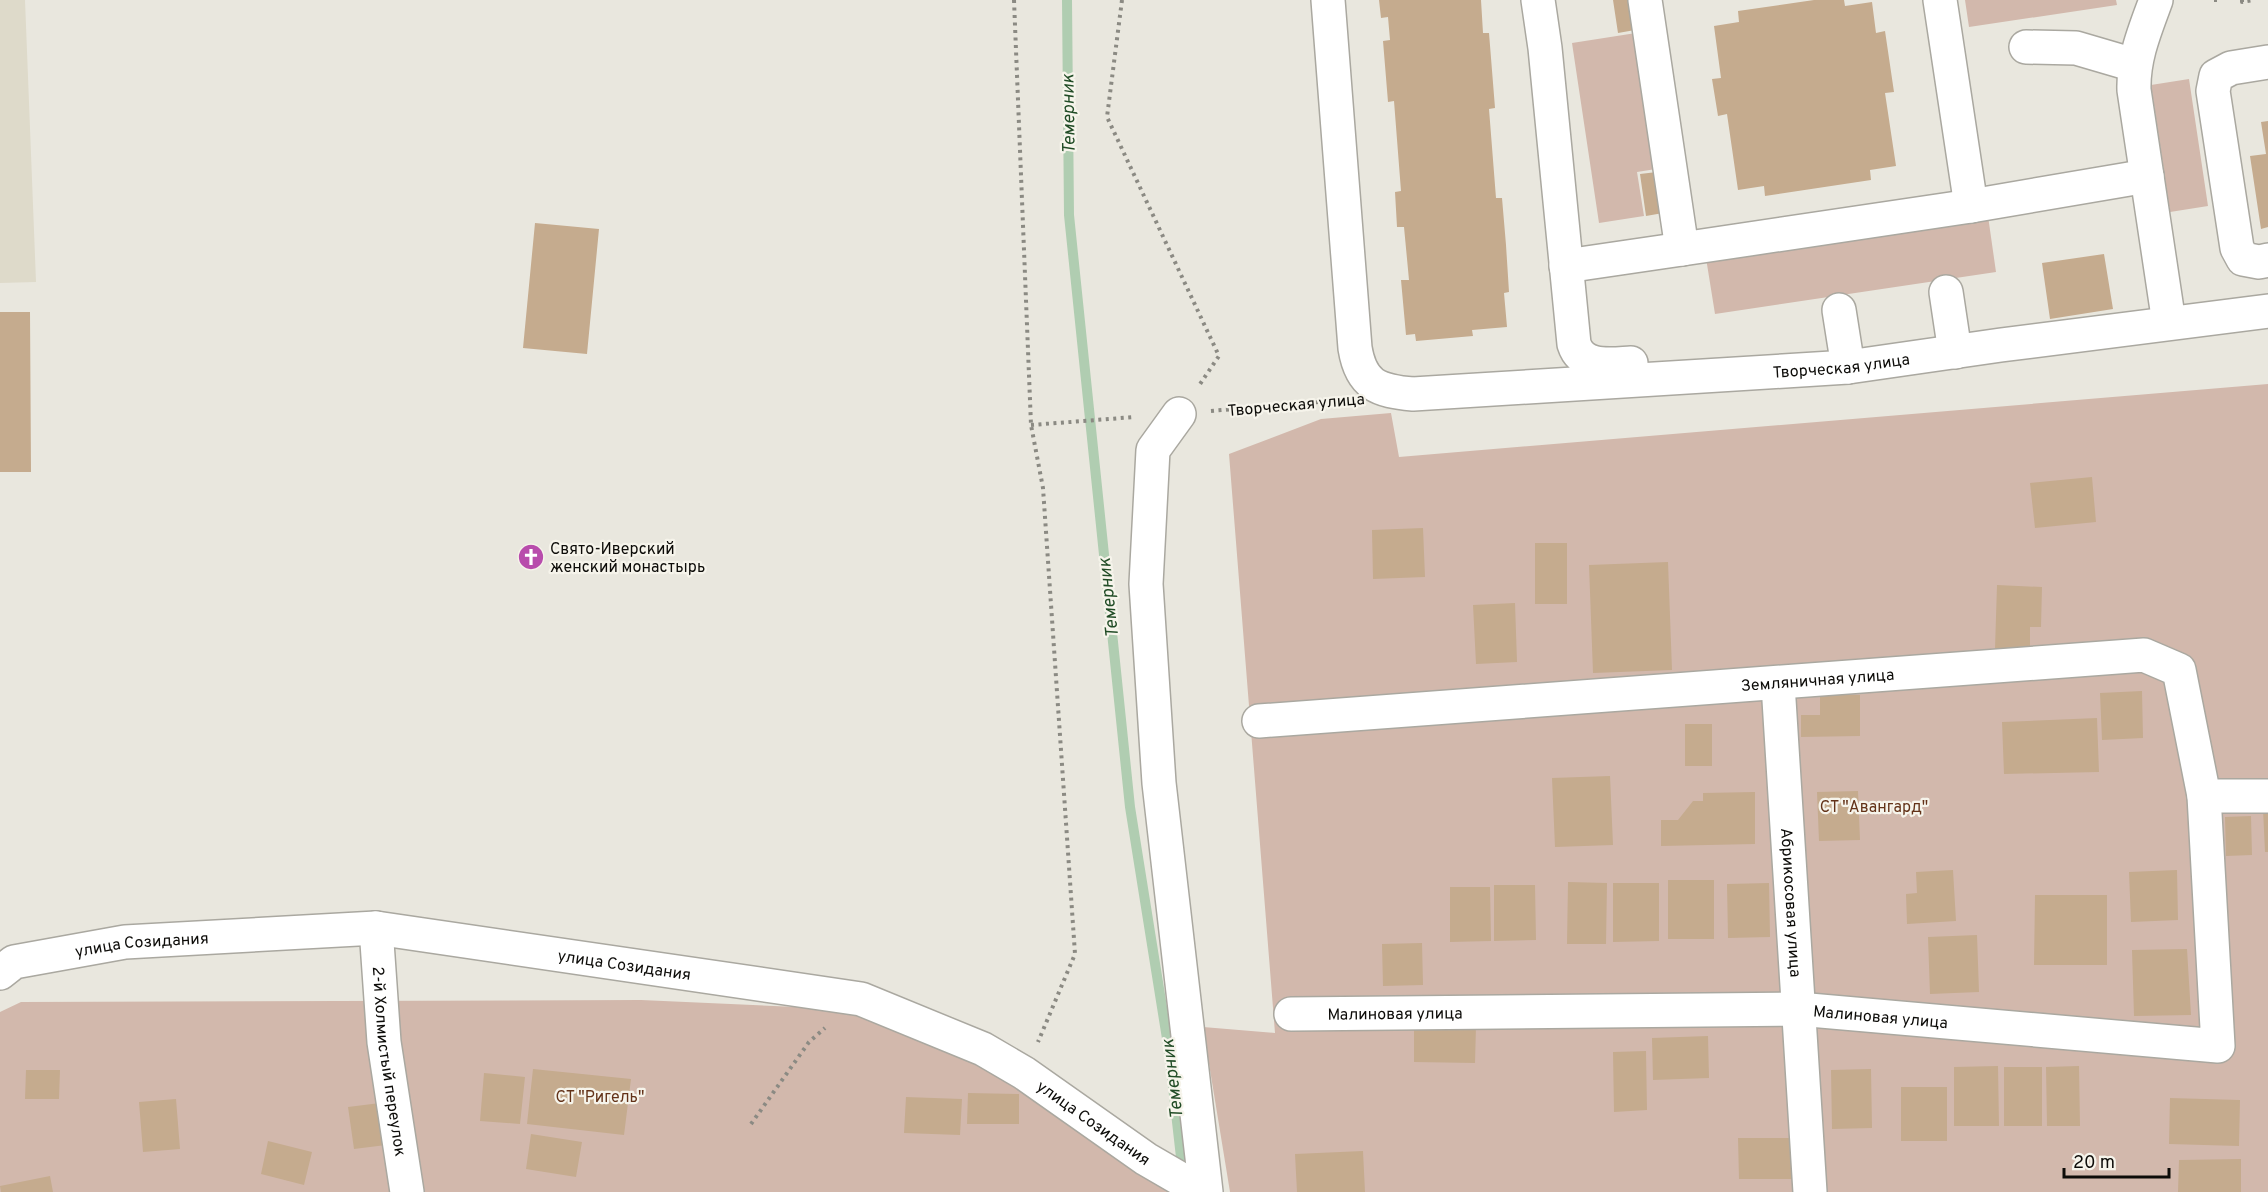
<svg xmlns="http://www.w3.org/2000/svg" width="2268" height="1192" font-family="Overpass,sans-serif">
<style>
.built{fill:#dedaca}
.green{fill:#d2b8ac}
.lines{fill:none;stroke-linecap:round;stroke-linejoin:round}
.stream{stroke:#b0cdb1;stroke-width:10}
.building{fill:#c5ab8e}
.minor-casing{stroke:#aaa8a0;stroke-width:36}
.path{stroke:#8b8a83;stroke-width:4;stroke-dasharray:3 4.5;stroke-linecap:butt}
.minor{stroke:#fff;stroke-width:33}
.labels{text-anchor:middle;stroke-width:4.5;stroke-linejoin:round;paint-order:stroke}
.street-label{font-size:16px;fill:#0d0c09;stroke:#f6f4eb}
.poi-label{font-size:16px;fill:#0d0c09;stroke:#f6f4eb;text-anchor:start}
.park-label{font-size:16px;fill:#633218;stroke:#f6f4eb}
.water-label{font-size:18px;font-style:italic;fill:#214c26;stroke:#f6f4eb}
</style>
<rect width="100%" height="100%" fill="#e9e7de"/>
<path class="built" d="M0 0H25L36 282 0 283Z"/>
<path class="green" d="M1965 0H2116L2117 5 1969 27Z
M1636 33 1656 169 1637 172 1644 216 1599 223 1572 43Z
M2189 79 2208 206 2170 212 2151 85Z
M1988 216 1996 272 1715 314 1706 258Z
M2268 384V1192H1230L1203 1027 1275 1033 1229 454 1321 419 1391 413 1399 457Z
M641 1000 865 1010 1024 1073 1201 1192H0V1012L21 1002Z"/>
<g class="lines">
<path class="stream" d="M1067 0 1069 215 1130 807 1169 1051 1183 1175"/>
</g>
<path class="building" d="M1379 0H1481L1483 33H1489L1495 108 1489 109 1496 198H1502L1506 245 1509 292 1504 293 1507 327 1472 330 1473 336 1416 341 1415 334 1406 335 1401 280H1409L1404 227H1397L1395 192 1401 191 1394 101 1388 102 1383 41 1390 40 1388 17 1381 18Z
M1613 0H1631L1635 30 1618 33Z
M1814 0H1844L1845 6 1872 2 1876 33 1885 31 1894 92 1885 93 1896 166 1870 170 1871 180 1765 196 1764 186 1738 190 1727 114 1718 116 1712 79 1721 78 1714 26 1739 22 1738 11Z
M2268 121V227L2261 229 2250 156 2266 154 2261 122Z
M1657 172 1663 213 1646 216 1640 174Z
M535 223 599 229 587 354 523 348Z
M2104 254 2113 309 2050 319 2042 263Z
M0 312H30L31 472H0Z
M2092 477 2096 522 2035 528 2030 483Z
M1423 528 1425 577 1373 579 1372 530Z
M1535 543H1567V604H1535Z
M1668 562 1672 670 1593 673 1589 565Z
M1997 585 2042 587 2041 627H2030V651L1995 649Z
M1515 603 1517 662 1476 664 1473 605Z
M2142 691 2143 738 2102 740 2100 693Z
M1820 695H1860V736L1801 737V715H1820Z
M2097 718 2099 772 2004 774 2002 722Z
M1685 724H1712V766H1685Z
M1610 776 1613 845 1555 847 1552 778Z
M1858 791 1860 840 1819 841 1817 792Z
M1755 792V844L1661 846V820H1678L1693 801H1703V793Z
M2263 809H2268V852H2265Z
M2251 816 2252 855 2226 856 2225 817Z
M1953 870 1956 921 1907 924 1906 894 1917 893 1916 872Z
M2177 870 2178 920 2131 922 2129 872Z
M1668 880H1714V939H1668Z
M1568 882 1607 883 1606 944H1567Z
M1613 883H1659V941L1613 942Z
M1769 883 1770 937 1728 938 1727 884Z
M1494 885H1535L1536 940 1494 941Z
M1450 887H1490L1491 941 1450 942Z
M2035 895H2107V965H2034Z
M1977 935 1979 992 1930 994 1928 937Z
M1422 943 1423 985 1383 986 1382 944Z
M2187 949 2191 1015 2134 1016 2132 950Z
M1414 1024 1476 1026 1475 1063 1414 1062Z
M1708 1036 1709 1078 1653 1080 1652 1038Z
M1646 1051 1647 1110 1614 1112 1613 1052Z
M1998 1066 1999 1126H1954V1067Z
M2079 1066 2080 1126H2047L2046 1067Z
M2004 1067H2042V1126H2004Z
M533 1069 631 1079 624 1135 527 1124Z
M1871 1069 1872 1128 1832 1129 1831 1070Z
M26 1070H60L59 1099H25Z
M484 1073 525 1077 520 1124 480 1121Z
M1901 1087H1947V1141H1901Z
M968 1093 1019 1094V1124H967Z
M906 1097 962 1099 960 1135 904 1133Z
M2170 1098 2240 1100 2239 1146 2169 1144Z
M176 1099 180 1149 143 1152 139 1102Z
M380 1103 386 1145 354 1149 348 1107Z
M531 1134 582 1142 576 1177 526 1169Z
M1738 1138H1797V1179H1739Z
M268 1141 312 1152 304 1185 261 1174Z
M1363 1151 1365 1192H1297L1295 1154Z
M2241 1159V1192H2178L2179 1160Z
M50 1176 53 1192H1L0 1186Z"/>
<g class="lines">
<g class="minor-casing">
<g id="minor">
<path id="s1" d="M1328 0 1355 348C1361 385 1378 391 1413 394L1848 367 2001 345 2268 311"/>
<path d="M1538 0 1545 48 1574 344C1582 369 1610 364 1631 363"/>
<path d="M1645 0 1682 249 1971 206 2147 176"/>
<path d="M1940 0 1971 206"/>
<path d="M2156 0C2145 30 2133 58 2134 90L2169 323"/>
<path d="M2026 47 2076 48 2134 65"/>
<path d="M2268 62 2231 68 2216 76 2213 91 2237 248 2243 259 2259 262 2268 260"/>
<path d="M1566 266 1682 249"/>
<path d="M1946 292 1955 352"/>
<path d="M1839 310 1848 367"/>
<path d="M1179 414 1153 450 1146 584 1159 783 1206 1192"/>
<path id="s2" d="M1778 684 1810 1192"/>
<path id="s3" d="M1259 721 2144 655 2179 670 2204 796H2268"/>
<path id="s4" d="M376 928 384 1042 407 1192"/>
<path id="s5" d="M0 973 14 962 125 942 376 928 861 999 983 1049 1024 1073 1146 1159 1203 1192"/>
<path id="s6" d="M1291 1014 1798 1009 2218 1046 2204 796"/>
</g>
</g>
<path class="path" d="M1014 0 1031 425 1043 488 1075 954 1038 1042
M1122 0 1107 117 1219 356 1198 387
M2214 0H2221
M2242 0V2L2254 0
M1211 411 1341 400
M1031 425 1135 417
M751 1124 809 1042 825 1028"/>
<use href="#minor" class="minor"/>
</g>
<defs>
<g id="church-disc" transform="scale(1.35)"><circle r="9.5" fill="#b84cac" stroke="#f6f4eb"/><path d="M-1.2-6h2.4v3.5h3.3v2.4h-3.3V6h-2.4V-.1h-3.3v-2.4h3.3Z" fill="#fff"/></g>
</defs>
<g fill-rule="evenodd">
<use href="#church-disc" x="531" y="557"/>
</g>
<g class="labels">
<g class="street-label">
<text dy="6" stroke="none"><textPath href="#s1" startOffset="861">Творческая улица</textPath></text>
<text transform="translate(1296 404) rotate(-5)" y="6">Творческая улица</text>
<text dy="6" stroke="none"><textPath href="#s3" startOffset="560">Земляничная улица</textPath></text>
<text dy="6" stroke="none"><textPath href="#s2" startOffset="219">Абрикосовая улица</textPath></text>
<text dy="6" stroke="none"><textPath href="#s5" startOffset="147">улица Созидания</textPath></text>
<text dy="6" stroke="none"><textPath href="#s5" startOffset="633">улица Созидания</textPath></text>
<text dy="6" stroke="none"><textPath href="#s6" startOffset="104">Малиновая улица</textPath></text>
<text dy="6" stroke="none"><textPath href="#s6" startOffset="590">Малиновая улица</textPath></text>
<text dy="6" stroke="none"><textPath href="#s4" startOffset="134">2-й Холмистый переулок</textPath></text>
<text dy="6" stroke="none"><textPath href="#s5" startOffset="1137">улица Созидания</textPath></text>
</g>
<g class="poi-label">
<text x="550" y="554">Свято-Иверский<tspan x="550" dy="18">женский монастырь</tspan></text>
</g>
<g class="park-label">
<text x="1874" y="812">СТ "Авангард"</text>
<text x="600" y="1102">СТ "Ригель"</text>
</g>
<g class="water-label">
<text transform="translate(1068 114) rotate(-91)" y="6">Темерник</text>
<text transform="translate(1108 598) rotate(-96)" y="6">Темерник</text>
<text transform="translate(1172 1079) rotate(-97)" y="6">Темерник</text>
</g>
</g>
<path d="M2064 1168v9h105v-9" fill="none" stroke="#0d0c09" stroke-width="3"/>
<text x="2073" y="1168" font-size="18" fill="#0d0c09" stroke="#f6f4eb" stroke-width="4.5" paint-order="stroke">20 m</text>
</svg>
